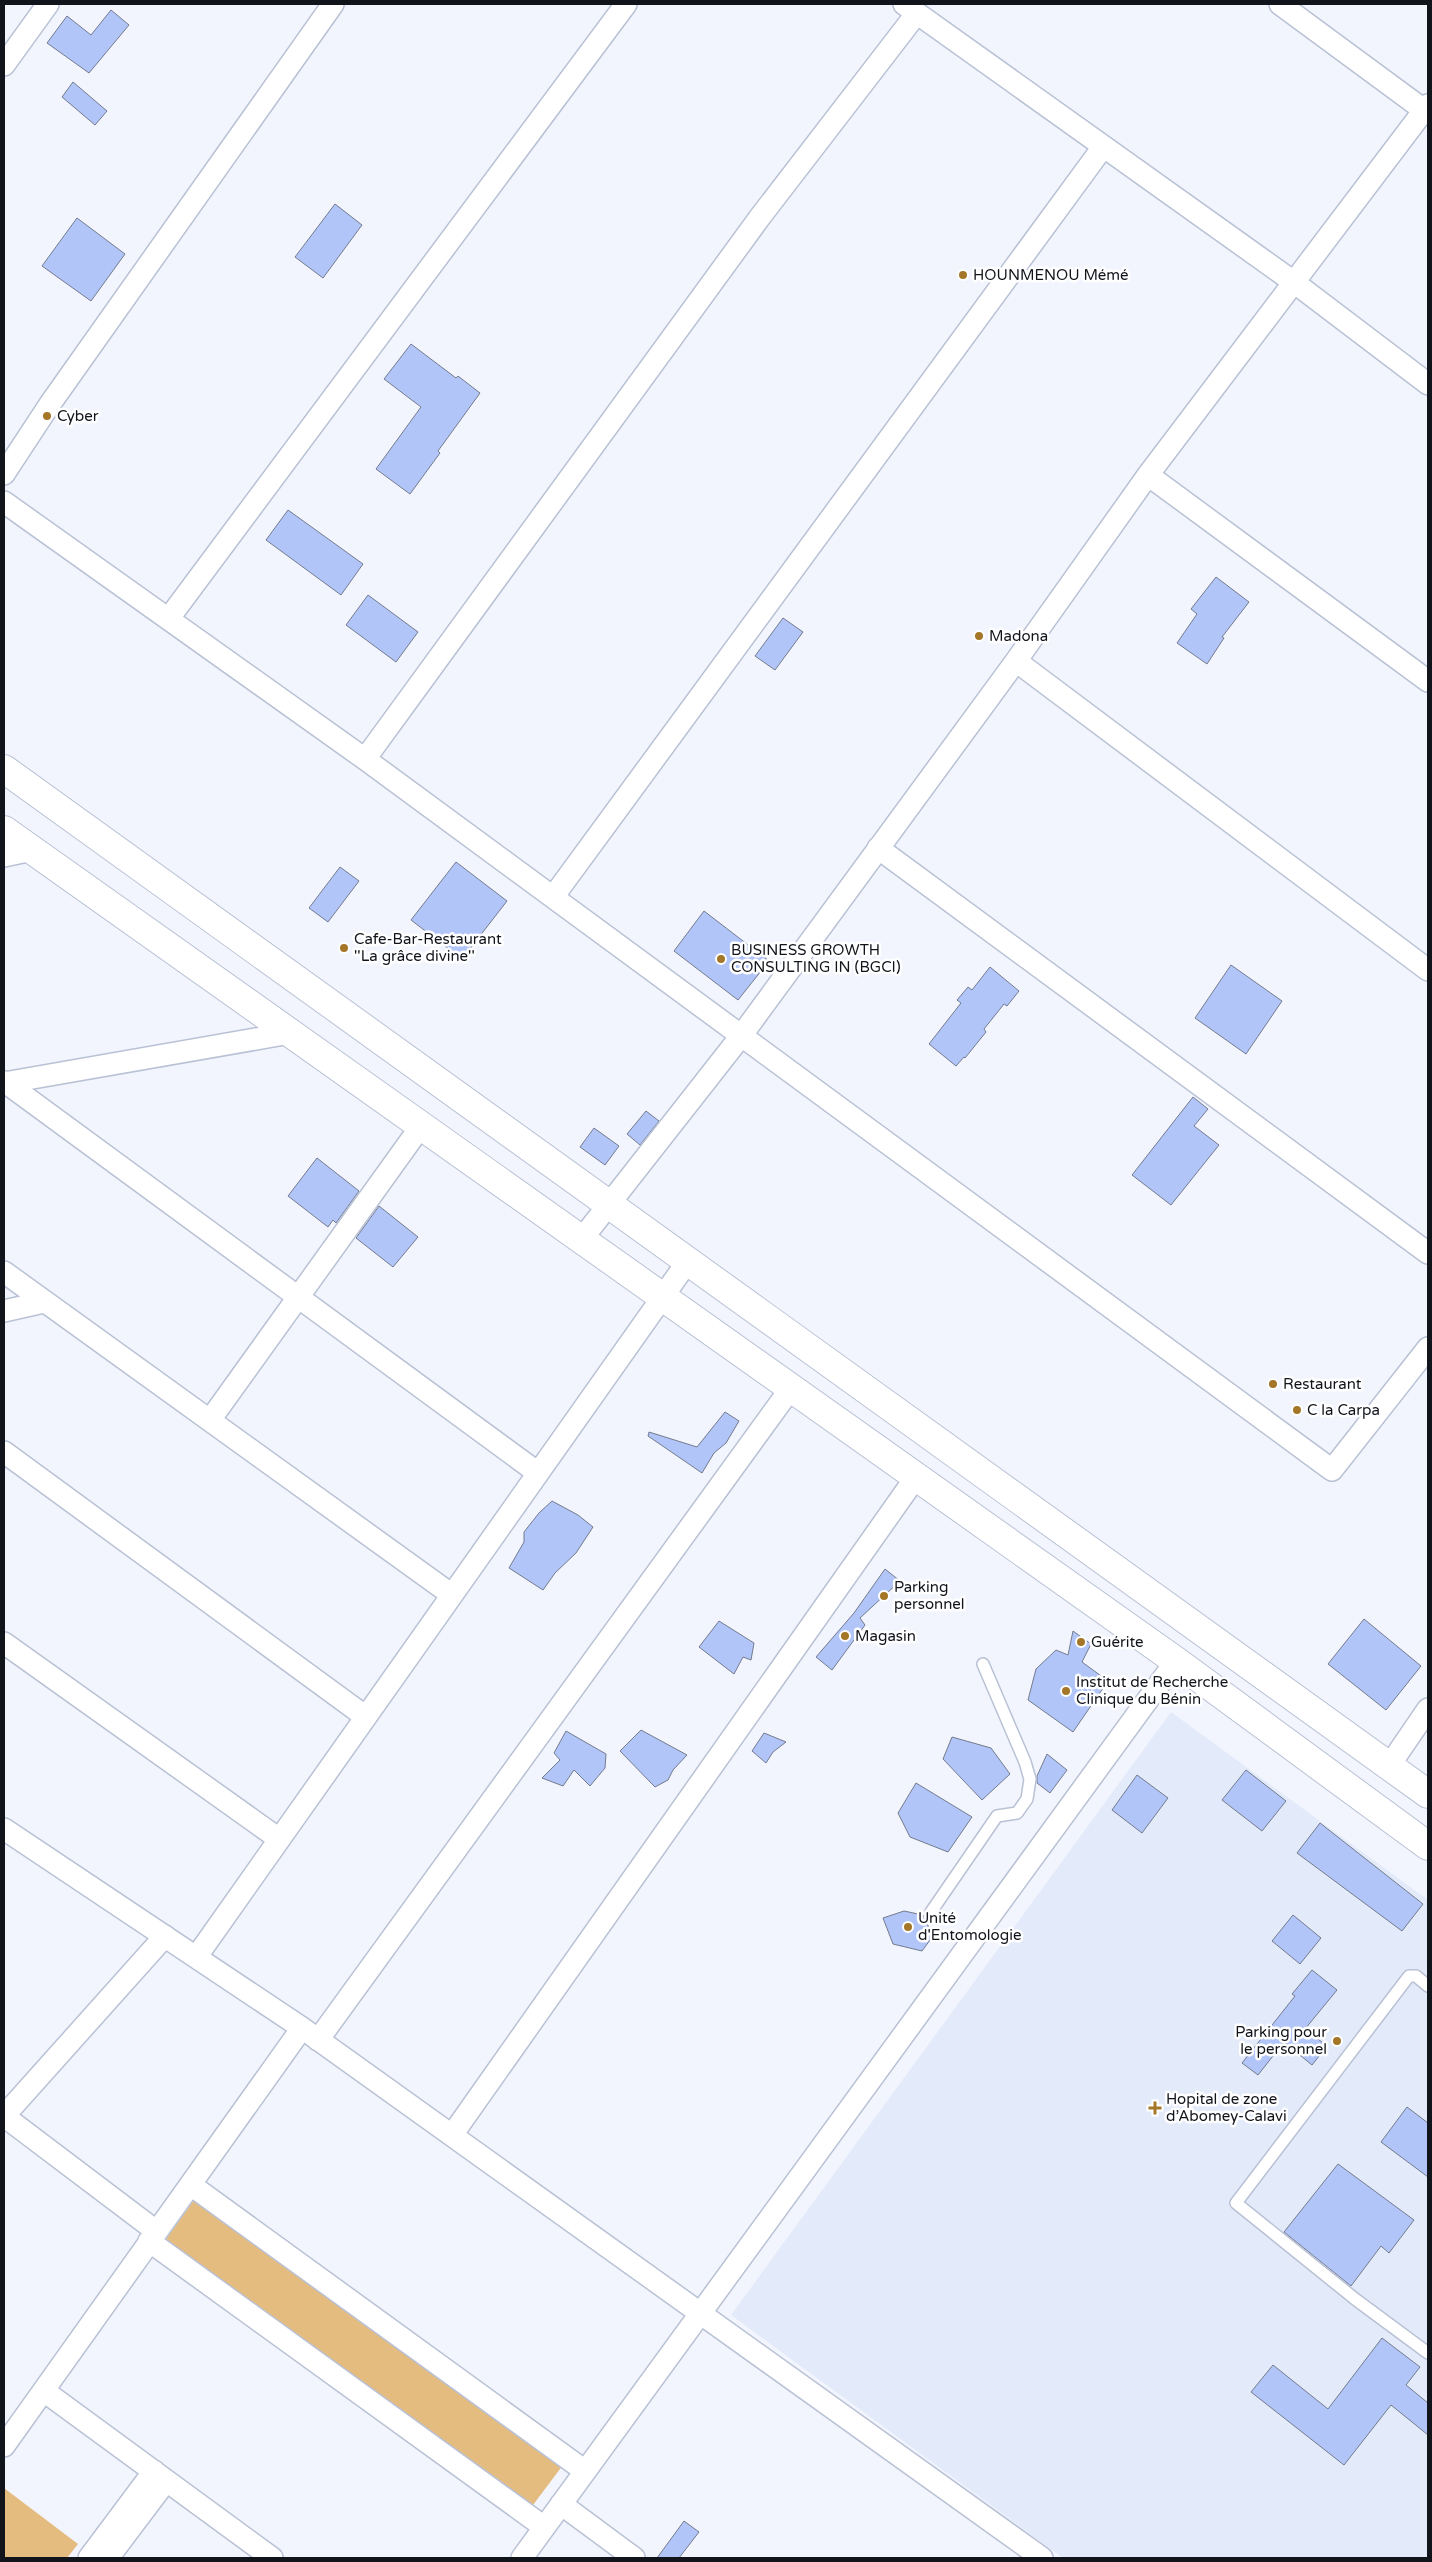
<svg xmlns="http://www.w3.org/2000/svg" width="1432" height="2562" font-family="'Varela Round',sans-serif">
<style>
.built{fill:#e3eaf9}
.green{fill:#e4bc80}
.building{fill:#b1c5f9;stroke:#737b8d}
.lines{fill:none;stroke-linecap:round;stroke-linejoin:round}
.lane-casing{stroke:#b9c1d5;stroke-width:14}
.street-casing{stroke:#b9c1d5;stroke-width:24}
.secondary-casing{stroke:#b9c1d5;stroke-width:30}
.lane{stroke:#fff;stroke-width:11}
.street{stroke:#fff;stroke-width:21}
.secondary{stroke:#fff;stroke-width:28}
.poi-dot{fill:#a37628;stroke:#fff;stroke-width:2}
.labels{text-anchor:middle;stroke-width:5;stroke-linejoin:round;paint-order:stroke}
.poi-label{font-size:15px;fill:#12141b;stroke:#fff;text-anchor:start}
</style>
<rect width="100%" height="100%" fill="#f2f5fe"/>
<path class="built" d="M1171 1712 1428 1900V2558H1063L731 2315Z"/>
<path class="green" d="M196 2197 563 2465 530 2509 164 2242Z
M4 2488 78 2544 67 2558H4Z"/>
<path class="building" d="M111 10 129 25 89 73 47 43 67 16 91 35Z
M73 82 107 111 95 125 62 97Z
M335 204 362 225 323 278 295 257Z
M77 218 125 254 91 301 42 266Z
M411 344 456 378 458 376 480 393 438 451 440 453 410 494 376 469 421 407 384 379Z
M288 510 363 564 341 595 266 540Z
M1216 577 1249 602 1222 637 1224 638 1207 664 1177 643 1197 614 1191 609Z
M368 595 418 632 396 662 346 625Z
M783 618 803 632 775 670 755 656Z
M456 862 507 901 462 959 411 920Z
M340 867 359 881 328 922 309 908Z
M704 911 769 961 738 1000 674 951Z
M1231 965 1282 1001 1246 1054 1195 1018Z
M990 967 1019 991 1007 1006 1004 1004 984 1029 986 1032 965 1058 964 1057 956 1066 929 1044 961 1003 957 1000 968 987 972 990Z
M1193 1097 1208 1109 1194 1126 1219 1145 1171 1205 1132 1175Z
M646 1111 659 1121 640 1145 627 1134Z
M594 1128 619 1146 605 1165 580 1147Z
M317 1158 359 1191 336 1223 333 1220 328 1227 288 1196Z
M379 1206 418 1237 393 1267 356 1238Z
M725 1412 739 1421 726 1443 714 1453 702 1473 648 1436 649 1432 697 1447Z
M552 1501 578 1515 593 1527 576 1553 555 1573 543 1590 509 1568 524 1542V1532L539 1513Z
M885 1569 900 1581 860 1618 865 1625 832 1670 816 1657 854 1613Z
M1364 1619 1421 1666 1386 1710 1328 1664Z
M719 1621 754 1643 751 1660 743 1657 734 1674 699 1647Z
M1073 1631 1091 1644 1082 1662 1108 1681 1073 1732 1028 1700 1036 1669 1056 1650 1068 1655Z
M641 1730 687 1755 673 1770 668 1780 655 1787 620 1751Z
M566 1731 606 1754 605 1768 590 1786 574 1770 563 1786 542 1778 560 1760 554 1753Z
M764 1733 786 1742 773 1752 766 1763 752 1751Z
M952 1737 991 1748 1010 1774 982 1800 943 1759Z
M1047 1754 1067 1770 1050 1793 1037 1783V1776Z
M1246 1770 1286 1801 1262 1831 1222 1800Z
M1137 1775 1168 1798 1142 1833 1112 1810Z
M916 1783 972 1817 948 1852 910 1837 898 1813Z
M1320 1823 1423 1904 1402 1931 1297 1853Z
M904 1911 923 1915 933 1936 922 1951 893 1944 883 1918Z
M1293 1915 1321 1938 1300 1964 1272 1941Z
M1312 1970 1337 1990 1305 2029 1327 2046 1312 2065 1284 2042 1258 2075 1242 2063 1295 1996 1292 1994Z
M1407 2107 1428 2123V2177L1381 2142Z
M1338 2164 1414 2220 1389 2253 1381 2246 1351 2286 1284 2232Z
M1382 2338 1420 2367 1406 2385 1428 2403V2435L1391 2405 1344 2465 1251 2392 1273 2365 1328 2409Z
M684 2521 699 2532 679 2558H657Z"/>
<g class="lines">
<g class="lane-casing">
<path id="lane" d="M931 1912 997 1816 1017 1813 1027 1799 1030 1779 1025 1762 983 1664
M1428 1986 1416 1976H1409L1236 2203 1355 2299 1428 2353"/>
</g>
<g class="street-casing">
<path id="street" d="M904 4 1295 283 1428 384
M1280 4 1428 113
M4 65 48 4
M4 474 50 404 333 4
M1148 475 1428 681
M4 502 365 759 1332 1470 1428 1348
M169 618 626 4
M1016 661 1428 970
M365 759 760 217 917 13
M878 848 1428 1253
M4 856 32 850
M553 897 1103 147
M5 1082 538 1473
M4 1083 290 1033
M581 1240 741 1036 1016 661 1148 475 1428 105
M4 1272 452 1595
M4 1311 44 1302
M210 1420 421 1126
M4 1452 366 1717
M4 1643 279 1839
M1389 1766 1428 1709
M4 1829 302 2028 1042 2558
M197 1956 688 1261
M318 2040 791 1388
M4 2116 165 1936
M4 2116 156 2231
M452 2135 916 1477
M191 2185 585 2471
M149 2241 544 2527
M44 2391 272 2558
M4 2446 302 2028
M561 2504 634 2558
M89 2558 154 2471
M108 2558 160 2489
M522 2558 1176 1661"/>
</g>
<g class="secondary-casing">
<path id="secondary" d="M4 769 1428 1794
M4 830 1176 1661 1428 1846"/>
</g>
<use href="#lane" class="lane"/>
<use href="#street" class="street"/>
<use href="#secondary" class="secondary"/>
</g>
<g class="poi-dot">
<circle cx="963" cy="275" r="5"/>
<circle cx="47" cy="416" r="5"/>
<circle cx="979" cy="636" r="5"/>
<circle cx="344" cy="948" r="5"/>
<circle cx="721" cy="959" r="5"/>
<circle cx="1273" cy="1384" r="5"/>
<circle cx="1297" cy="1410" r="5"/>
<circle cx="884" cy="1596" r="5"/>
<circle cx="845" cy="1636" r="5"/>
<circle cx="1081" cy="1642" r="5"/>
<circle cx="1066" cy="1691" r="5"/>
<circle cx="908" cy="1927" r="5"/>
<circle cx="1337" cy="2041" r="5"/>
<path d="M1152.5 2100.5h5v5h5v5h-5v5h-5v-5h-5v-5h5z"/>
</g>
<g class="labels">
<g class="poi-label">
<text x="973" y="280">HOUNMENOU Mémé</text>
<text x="57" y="421">Cyber</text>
<text x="989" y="641">Madona</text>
<text x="354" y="944">Cafe-Bar-Restaurant<tspan x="354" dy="17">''La grâce divine''</tspan></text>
<text x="731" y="955">BUSINESS GROWTH<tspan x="731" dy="17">CONSULTING IN (BGCI)</tspan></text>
<text x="1283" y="1389">Restaurant</text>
<text x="1307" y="1415">C la Carpa</text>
<text x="894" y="1592">Parking<tspan x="894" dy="17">personnel</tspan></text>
<text x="855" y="1641">Magasin</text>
<text x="1091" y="1647">Guérite</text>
<text x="1076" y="1687">Institut de Recherche<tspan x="1076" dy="17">Clinique du Bénin</tspan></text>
<text x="918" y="1923">Unité<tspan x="918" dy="17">d'Entomologie</tspan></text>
<text x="1327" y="2037" text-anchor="end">Parking pour<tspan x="1327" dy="17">le personnel</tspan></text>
<text x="1166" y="2104">Hopital de zone<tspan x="1166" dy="17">d’Abomey-Calavi</tspan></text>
</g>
</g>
<rect width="1432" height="2562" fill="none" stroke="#12141b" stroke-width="10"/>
</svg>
